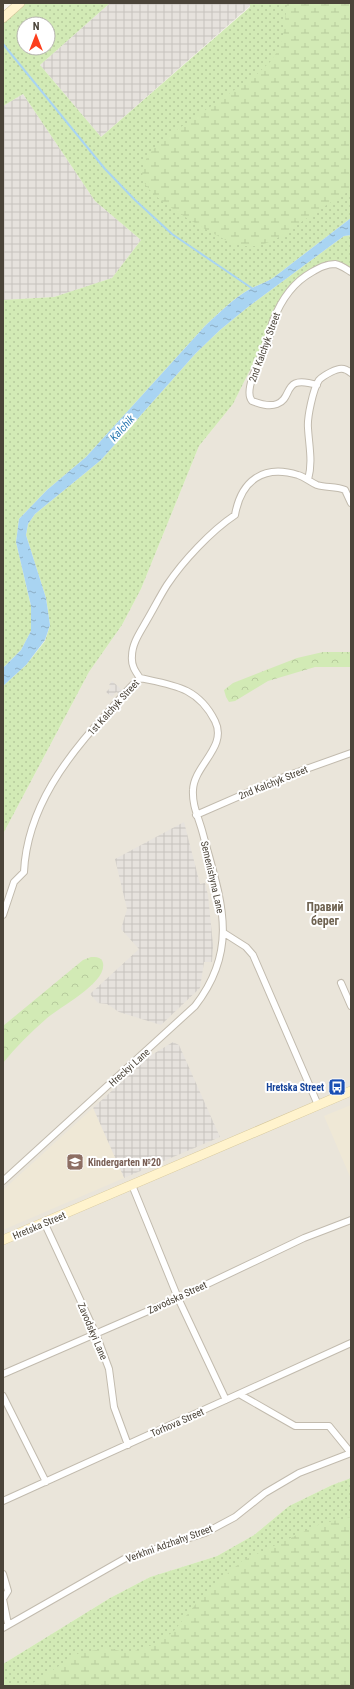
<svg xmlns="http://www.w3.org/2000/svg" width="354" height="1689" font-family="'Roboto Condensed',sans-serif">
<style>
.residential{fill:#eae5da}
.industrial{fill:url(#industrial-grid)}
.education{fill:#efe8d6}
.grass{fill:url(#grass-dots);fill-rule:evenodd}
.forest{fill:url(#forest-crowns)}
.wetland{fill:url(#wetland-marsh)}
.water{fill:url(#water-ripples)}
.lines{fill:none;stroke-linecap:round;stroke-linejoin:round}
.stream{stroke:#a9d4f2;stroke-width:2}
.street-casing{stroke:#c2bbae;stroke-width:8}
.secondary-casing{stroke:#d6c79b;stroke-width:10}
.street{stroke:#fff;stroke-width:6}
.secondary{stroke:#fff3cd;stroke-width:9}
.labels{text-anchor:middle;stroke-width:4;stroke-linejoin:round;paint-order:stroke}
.street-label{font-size:10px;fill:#4b4439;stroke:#fff}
.transit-label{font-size:10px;font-weight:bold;fill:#164399;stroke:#fff;text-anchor:end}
.education-label{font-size:10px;font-weight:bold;fill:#785e54;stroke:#fff;text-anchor:start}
.water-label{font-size:11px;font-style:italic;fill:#2e7ab2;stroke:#fff}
.quarter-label{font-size:12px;font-weight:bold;fill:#6e6250;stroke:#fff}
</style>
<defs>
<pattern id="industrial-grid" width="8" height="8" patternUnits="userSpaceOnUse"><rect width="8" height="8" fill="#e6e2dd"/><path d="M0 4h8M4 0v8" fill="none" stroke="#c7c3be"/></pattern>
<pattern id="grass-dots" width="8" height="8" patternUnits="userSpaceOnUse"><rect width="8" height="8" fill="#d2eab5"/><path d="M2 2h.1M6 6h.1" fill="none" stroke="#b6ca9c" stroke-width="1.8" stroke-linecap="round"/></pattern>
<pattern id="forest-crowns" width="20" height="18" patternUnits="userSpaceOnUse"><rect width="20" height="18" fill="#d2eab5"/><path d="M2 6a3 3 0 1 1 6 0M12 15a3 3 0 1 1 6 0" fill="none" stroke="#b6ca9c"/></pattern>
<pattern id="wetland-marsh" width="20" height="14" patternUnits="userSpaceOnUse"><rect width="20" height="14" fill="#d2eab5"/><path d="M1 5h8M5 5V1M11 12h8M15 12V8" fill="none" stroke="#b6ca9c"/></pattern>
<pattern id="water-ripples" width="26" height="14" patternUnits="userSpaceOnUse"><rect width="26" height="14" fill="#a9d4f2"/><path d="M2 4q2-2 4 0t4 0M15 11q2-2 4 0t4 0" fill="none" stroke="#8caec5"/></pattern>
</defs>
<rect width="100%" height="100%" fill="#f6f3ec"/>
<path class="residential" d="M338 262 351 268V1478L332 1485 289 1506 254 1535 217 1556 150 1577 110 1598 3 1664V834L89 672 122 625 141 589 199 446 233 404 259 352 271 317 278 302 289 286 316 266 328 263Z"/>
<path class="industrial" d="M110 3H250V6L101 137 40 65Z
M23 94 95 201 141 240 112 278 54 297 3 300V106Z
M112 681 122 690 119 694 116 692 112 697 106 692 111 687 109 685Z
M184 822 200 884 205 883 208 895 213 945 212 962H204L200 988 161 1025 119 1012 107 1004 98 1003 90 994 139 949 121 929 127 909 115 859Z
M173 1042 179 1045 220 1137 124 1178 93 1108 150 1056Z"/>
<path class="education" d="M351 1105V1179L324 1116Z
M93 1108 124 1178 3 1230V1190Z"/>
<path class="grass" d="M24 3H110L40 65 101 137 250 7V3H351V218L273 278C265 283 257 285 250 289 233 298 218 314 205 326L86 457 47 490 19 519 16 542 31 606V631L21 650 3 668V300L54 297 112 278 141 240 95 201 23 94 3 106V21ZM24 24H48V48H24Z
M351 235V268L338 262 328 263 316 266 289 286 278 302 271 317 259 352 233 404 199 446 141 589 122 625 89 672 3 834V686L26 665 45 641 50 625 46 598 26 535 28 524 35 514 101 460 196 353 220 330 248 307 333 244 344 236Z
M351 1478V1686H3V1664L110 1598 150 1577 217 1556 254 1535 289 1506 332 1485Z"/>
<path class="forest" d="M323 652H351V667H315L268 681 235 701 229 702 226 697 224 690 233 683 297 658Z
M91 957C96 957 102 957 103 963 107 983 59 1007 46 1019 30 1033 16 1047 3 1063V1026L83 960Z"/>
<path class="wetland" d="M287 3H351V190C337 198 323 207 310 216 293 227 275 244 254 246 247 247 237 245 230 242 211 233 147 198 143 179 139 163 152 150 162 140L256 75 270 62 279 49 284 31Z
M351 1517V1686H28L79 1653 108 1648 129 1653 155 1644 173 1632 203 1595 242 1561 320 1524Z"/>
<path class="water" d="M351 218V235L344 236 333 244 248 307 220 330 196 353 101 460 35 514 28 524 26 535 46 598 50 625 45 640 26 665 3 686V668L21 650 31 631V606L16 542 19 519 47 490 86 457 205 326C218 314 235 297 250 289 258 285 265 283 273 278Z"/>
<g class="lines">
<path class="stream" d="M3 44 105 169 135 200 172 234 253 289"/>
<g class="street-casing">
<path id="street" d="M317 385C281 374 294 398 277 404 269 407 260 404 252 401 242 390 264 352 269 339 271 333 270 327 273 321 281 300 292 283 312 272 319 268 326 264 335 264 341 265 346 269 351 272
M308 480C313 462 309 446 308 428 307 418 313 389 319 380 322 377 327 374 331 372 339 368 344 367 351 373
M140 678C135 671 131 665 132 656 132 643 141 631 147 620 154 608 160 596 167 585 183 561 211 531 235 515 241 481 263 464 298 475 305 477 310 482 317 485 326 488 336 486 345 490L351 503
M196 815 281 778 351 753
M3 915 14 882 24 872C27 808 67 756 109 711 119 700 129 687 140 678
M224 933 246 947 253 955 318 1105
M341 983 351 1006
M3 1181 195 1006C241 947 220 898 203 834 199 818 192 806 193 790 194 765 228 747 215 721 198 687 173 685 140 678
M132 1185 178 1298 226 1400
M44 1222 96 1334 109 1369 114 1407 128 1445
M3 1374 178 1298 304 1238 351 1220
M239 1394 295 1426H329L351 1453
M3 1396 46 1482
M3 1501 351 1343
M3 1574 8 1591 3 1599 8 1624
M3 1628 124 1559 205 1533 235 1517 265 1493 299 1473 351 1453"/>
</g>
<g class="secondary-casing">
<path id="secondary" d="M3 18 20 3
M3 1240 351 1091"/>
</g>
<use href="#street" class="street"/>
<use href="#secondary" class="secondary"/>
</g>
<defs>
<g id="bus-square" transform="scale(0.9)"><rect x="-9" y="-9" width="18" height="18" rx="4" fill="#1a4fb4" stroke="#fff"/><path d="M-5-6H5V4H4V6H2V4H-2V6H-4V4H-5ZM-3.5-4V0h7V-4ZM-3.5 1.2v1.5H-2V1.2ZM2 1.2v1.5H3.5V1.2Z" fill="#fff"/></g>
<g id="school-square" transform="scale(0.9)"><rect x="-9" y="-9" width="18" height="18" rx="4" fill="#8d6e63" stroke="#fff"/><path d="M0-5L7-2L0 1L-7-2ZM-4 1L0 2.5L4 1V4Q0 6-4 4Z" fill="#fff"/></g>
</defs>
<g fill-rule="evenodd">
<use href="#bus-square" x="337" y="1087"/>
<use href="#school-square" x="75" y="1162"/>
</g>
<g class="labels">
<g class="street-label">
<text transform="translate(264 347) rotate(-70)" y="4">2nd Kalchyk Street</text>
<text transform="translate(113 707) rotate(-48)" y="4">1st Kalchyk Street</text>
<text transform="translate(273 782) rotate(-22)" y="4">2nd Kalchyk Street</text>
<text transform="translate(213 877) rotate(77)" y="4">Semenishyna Lane</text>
<text transform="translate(129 1067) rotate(-42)" y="4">Hreckyi Lane</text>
<text transform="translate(39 1225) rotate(-23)" y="4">Hretska Street</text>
<text transform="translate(177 1297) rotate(-25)" y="4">Zavodska Street</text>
<text transform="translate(93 1331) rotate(67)" y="4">Zavodskyi Lane</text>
<text transform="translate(177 1422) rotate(-24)" y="4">Torhova Street</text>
<text transform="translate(169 1543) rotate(-20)" y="4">Verkhni Adzhahy Street</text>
</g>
<g class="transit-label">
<text x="324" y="1091">Hretska Street</text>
</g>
<g class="education-label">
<text x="88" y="1166">Kindergarten №20</text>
</g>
<g class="water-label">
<text transform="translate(122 428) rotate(-48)" y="4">Kalchik</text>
</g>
<g class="quarter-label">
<text x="325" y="911">Правий<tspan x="325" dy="14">берег</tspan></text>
</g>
</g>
<rect width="354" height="1689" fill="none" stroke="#4b4439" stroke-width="8"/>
<g transform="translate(36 36)"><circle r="19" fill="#ffffff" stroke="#b7b4b0"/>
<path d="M0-3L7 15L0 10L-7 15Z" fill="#fc3f1d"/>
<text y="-6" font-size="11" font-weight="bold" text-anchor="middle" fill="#4b4439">N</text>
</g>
</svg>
